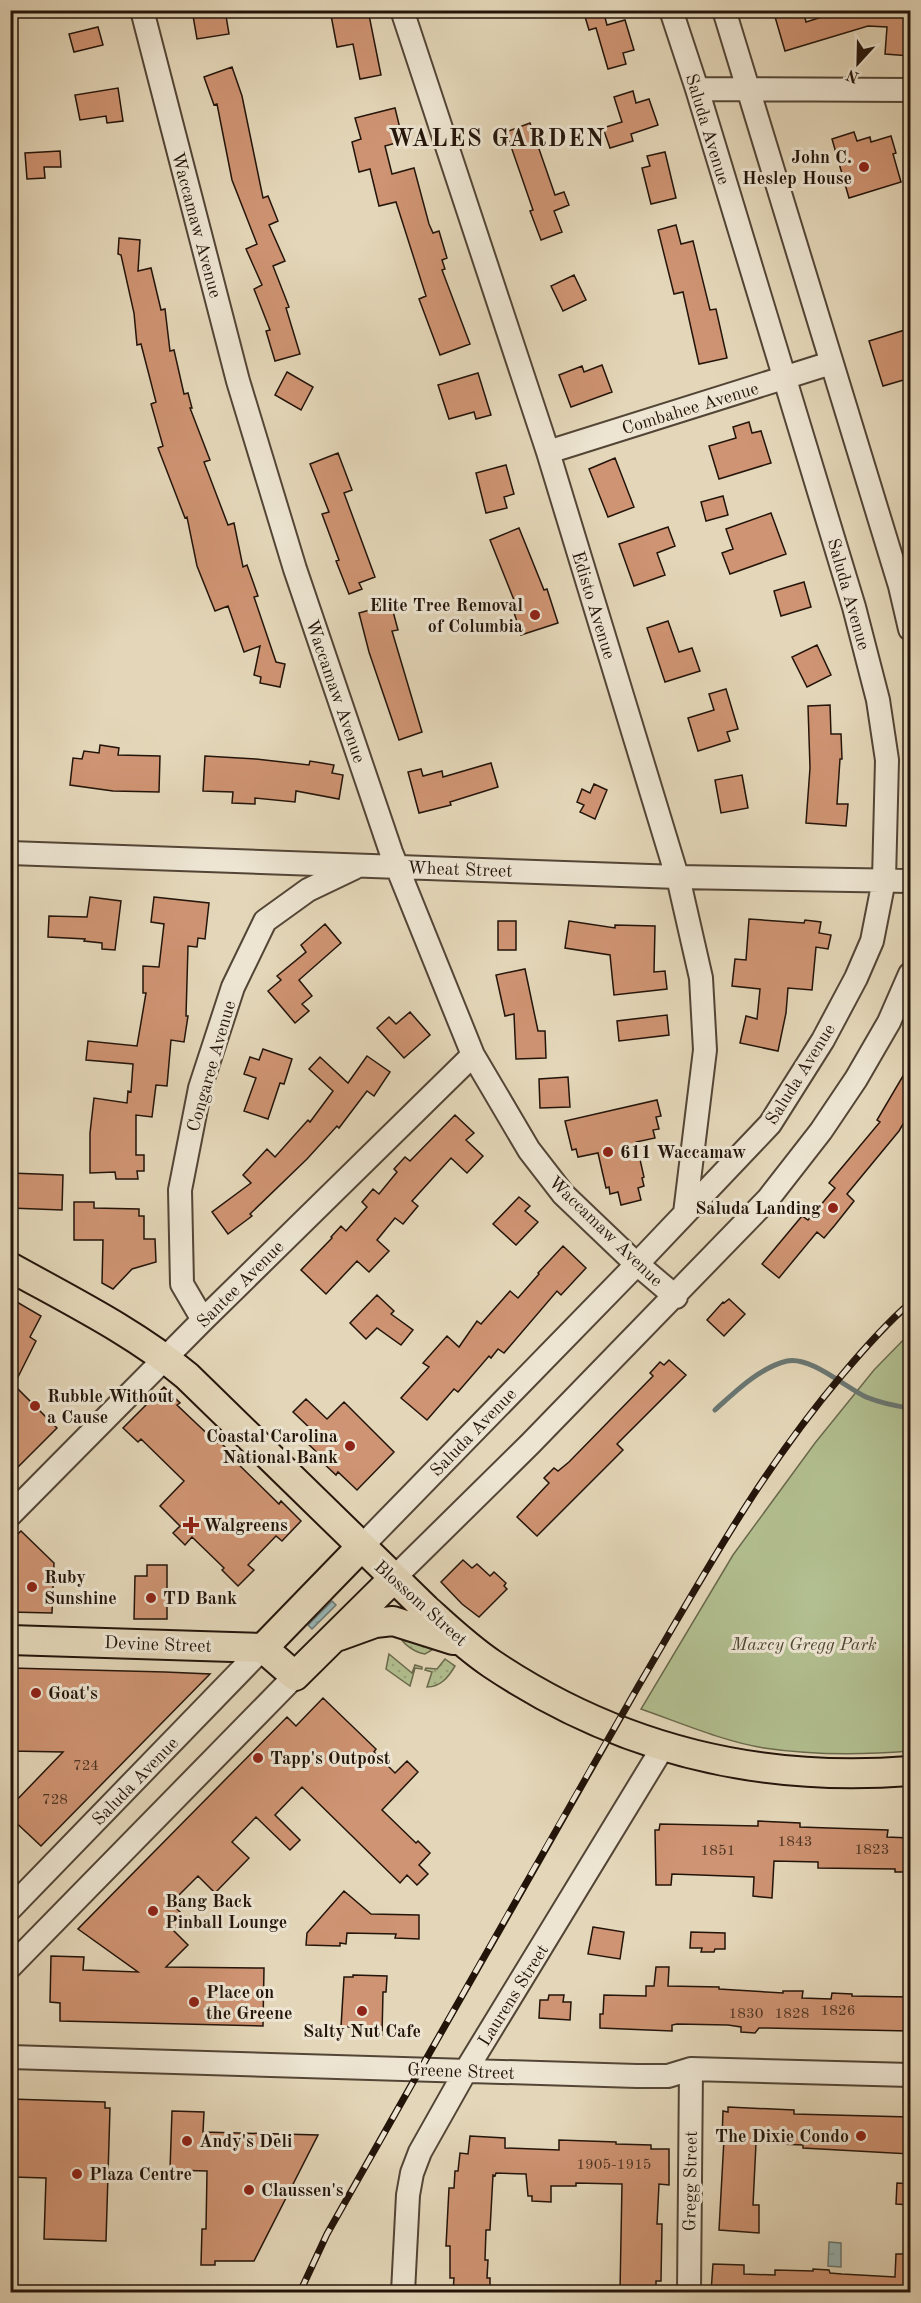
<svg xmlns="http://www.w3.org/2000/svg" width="921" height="2303" font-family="'Old Standard TT',serif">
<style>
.grass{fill:url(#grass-dots);stroke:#6a6a4d;stroke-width:1.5}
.green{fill:#b2bf90;stroke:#6a6a4d;stroke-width:1.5}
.water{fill:url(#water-ripples);stroke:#697672;stroke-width:1.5}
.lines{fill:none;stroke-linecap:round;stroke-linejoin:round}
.stream{stroke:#697672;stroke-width:5}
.building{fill:#cf9473;stroke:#23140a;stroke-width:1.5}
.minor-casing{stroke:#534536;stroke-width:26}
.major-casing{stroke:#23140a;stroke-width:32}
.minor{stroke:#ede5d2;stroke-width:22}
.major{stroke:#e4d7b9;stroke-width:28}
.rail-casing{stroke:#23140a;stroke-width:7}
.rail{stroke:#ede5d2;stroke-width:4.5;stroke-dasharray:14;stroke-linecap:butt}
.poi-dot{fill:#8f2418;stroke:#ede5d2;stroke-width:2}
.labels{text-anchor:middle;stroke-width:6;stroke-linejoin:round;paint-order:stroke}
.number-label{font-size:15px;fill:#4e3424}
.street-label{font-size:18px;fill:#23140a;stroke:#ede5d2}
.poi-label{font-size:18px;font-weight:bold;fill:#23140a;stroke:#ede5d2;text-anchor:start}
.park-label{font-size:18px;font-style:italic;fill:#4e4732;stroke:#ede5d2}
.district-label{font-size:24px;font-weight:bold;letter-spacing:1.5px;fill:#23140a;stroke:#ede5d2}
</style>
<defs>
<pattern id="grass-dots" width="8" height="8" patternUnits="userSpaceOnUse" patternTransform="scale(1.5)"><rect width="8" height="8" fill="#b2bf90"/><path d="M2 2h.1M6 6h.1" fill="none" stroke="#99a37b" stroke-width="1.8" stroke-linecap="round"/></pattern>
<pattern id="water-ripples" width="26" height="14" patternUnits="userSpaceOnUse" patternTransform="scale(1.5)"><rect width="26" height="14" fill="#98b8b8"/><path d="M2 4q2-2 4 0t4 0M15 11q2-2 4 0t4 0" fill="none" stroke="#839d9d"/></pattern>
</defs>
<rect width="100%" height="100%" fill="#e4d7b9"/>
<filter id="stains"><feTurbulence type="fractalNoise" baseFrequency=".00333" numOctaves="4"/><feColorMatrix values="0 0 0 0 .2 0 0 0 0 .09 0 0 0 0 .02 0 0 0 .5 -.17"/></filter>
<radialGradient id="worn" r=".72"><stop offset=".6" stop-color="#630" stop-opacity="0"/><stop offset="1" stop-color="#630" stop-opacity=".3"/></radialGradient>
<path class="grass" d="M400 1636 423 1643 432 1650 425 1654C416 1653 402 1644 400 1636Z
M389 1654 412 1673 415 1665 422 1667V1669L415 1668 410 1686 386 1669Z
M445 1659 455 1666C448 1678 440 1687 427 1687L432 1672 425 1670 426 1668 437 1669Z"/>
<path class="green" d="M910 1333V1751C863 1755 811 1755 764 1748 722 1741 681 1723 641 1709L733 1555 815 1443 874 1370Z"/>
<path class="water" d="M332 1601 336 1605 312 1629 308 1625Z
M829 2242 841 2243V2267L828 2266Z"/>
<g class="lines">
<path class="stream" d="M715 1410C736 1391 759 1368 787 1361 810 1356 845 1387 866 1397 881 1403 895 1406 910 1408"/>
</g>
<path class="building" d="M192 10H225L229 34 197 39Z
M330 10H368L381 75 360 79 353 44 337 47Z
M583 10H603L607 25 625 20 634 50 623 53 626 64 608 69 596 28 589 30Z
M773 10H803L806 22 844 10H910V56L885 54 887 27 868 26 785 51Z
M98 27 103 45 74 52 69 34Z
M232 67 242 96 263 198 268 196 278 221 269 225 285 261 273 266 289 307 286 308 300 354 275 361 266 331 270 330 254 289 262 285 246 249 257 244 232 180 217 104 214 105 204 77Z
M118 88 123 121 107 123 106 116 80 120 75 95Z
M633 91 636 103 649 99 658 125 631 134 633 141 610 148 603 128 622 122 614 97Z
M395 108 403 141 385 146 392 174 414 168 429 224 433 233 439 231 447 258 442 260 445 269 442 270 470 344 440 355 419 299 426 296 396 202 379 206 370 169 359 172 352 142 361 139 355 118Z
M530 123 555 195 564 192 569 205 554 211 562 232 541 240 530 211 533 210 506 132Z
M854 132 857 141 870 137 871 142 891 136 896 153 893 154 901 182 849 198 832 139Z
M60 151 61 167H44L45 178 27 179 25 153Z
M665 152 676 198 651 204 642 168 650 166 647 156Z
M676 225 681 244 693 241 710 310 716 309 727 358 699 364 683 292 674 294 658 230Z
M119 238 140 240 138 271 151 268 161 310 165 309 170 351 174 350 184 394 188 393 192 408H190L210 460 204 462 228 525 234 523 243 567 247 565 258 596 254 597 276 662 285 664 280 687 260 683 261 677 254 675 260 646 244 652 228 606 215 611 197 566 187 517 185 518 158 448 163 446 151 404 156 402 141 344 137 345 134 313 121 255 118 254Z
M574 275 586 300 563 311 551 286Z
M908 329 910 336V367L904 369 907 379 883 386 869 341Z
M602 365 612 392 571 407 559 375 582 366 584 372Z
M287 372 313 387 301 410 275 395Z
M478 373 491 415 476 419 474 412 449 419 438 385Z
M749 422 752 433 761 431 771 463 719 479 709 446 736 438 733 427Z
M338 453 352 490 344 493 375 577 359 583 362 589 349 594 336 561 339 560 322 514 329 512 310 464Z
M615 458 634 507 608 517 589 469Z
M506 465 514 494 504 497 507 508 486 513 476 473Z
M723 496 728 515 706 521 701 502Z
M771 513 786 554 730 574 722 553 733 549 726 529Z
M668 527 675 546 657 553 665 575 634 586 619 544Z
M519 528 544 590 547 589 558 623 521 635 512 606 516 605 490 540Z
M804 582 811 607 781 616 774 591Z
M391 604 398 630 392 631 422 732 399 740 369 652 359 613Z
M668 621 679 652 692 648 700 671 665 682 647 628Z
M817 645 831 675 807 687 792 657Z
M726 689 738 729 727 732 730 741 698 751 688 718 714 710 709 694Z
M830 705 831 734H841L842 759H840L837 804H848L846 826 806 823 810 768 808 706Z
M100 745 119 748 118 755 160 756 159 792 113 791 70 785 73 758 82 759 84 751 99 753Z
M205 756 256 759 309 765 310 761 334 765 332 773 343 775 339 799 296 791 295 802 255 798V804L232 803 233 792 203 791Z
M491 763 498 787 450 802 451 805 419 813 408 772 421 769 423 776 442 771 443 777Z
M742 775 748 808 721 813 715 780Z
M594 784 607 790 595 819 580 812 584 805 577 802 582 789 590 793Z
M90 897 121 901 115 950 102 949V943L84 941 85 939 48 937 49 916 87 917Z
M154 897 209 903 205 939 198 938 197 947 188 946 186 1016H188L184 1042 171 1040 167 1086 156 1085 152 1117 136 1115V1155H144V1171H137L138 1179H116L115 1172 90 1173V1133L94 1098 127 1103 128 1091 131 1092 133 1064 86 1060 88 1041 137 1046 146 993H143V966L159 967 164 924 151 922Z
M749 919 804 923 805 920 821 922 819 933 831 935 828 949 816 947 812 990 788 988 786 1013 778 1051 740 1043 746 1016 757 1019 760 989 732 986 735 959 746 960Z
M498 921H516V950H498Z
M569 921 615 928V925L655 926 654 972 665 971 667 989 614 995 610 955 565 948Z
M325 924 341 943 299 980 312 996 302 1004 309 1011 295 1023 268 991 281 980 277 976 306 952 301 945Z
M525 969 538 1031H545L546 1058 516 1059 514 1014 505 1016 496 975Z
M410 1012 430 1035 404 1058 377 1028 389 1017 396 1024Z
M667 1015 669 1035 619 1041 617 1021Z
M263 1049 292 1059 284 1084 280 1083 268 1119 244 1111 256 1078 244 1074 250 1057 259 1060Z
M367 1056 390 1072 374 1096 367 1091 339 1128 337 1126 307 1159 250 1214 252 1216 228 1234 212 1212 251 1183 243 1175 267 1149 275 1157 308 1120 310 1122 333 1091 309 1069 320 1057 348 1083Z
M910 1064V1112L899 1131 847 1194 854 1201 835 1225 824 1238 817 1232 779 1278 762 1264 802 1216 808 1220 835 1188 829 1183 880 1122 877 1120Z
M568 1077 570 1107 540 1108 539 1079Z
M657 1100 661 1116 656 1117 659 1129 653 1130 655 1138 636 1142 644 1177 642 1178 644 1186 638 1188 641 1200 621 1205 618 1192 610 1194 609 1187 606 1188 598 1153 578 1157 576 1149 572 1150 565 1121Z
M455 1115 474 1133 466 1140 483 1156 467 1173 451 1158 412 1201 418 1206 403 1224 395 1218 377 1240 389 1251 369 1272 357 1261 326 1294 301 1270 332 1238 331 1237 341 1226 346 1231 367 1207 362 1202 373 1189 379 1194 397 1172 394 1169 405 1157 410 1161Z
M10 1173 63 1175 62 1210 10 1208Z
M519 1197 530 1206 525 1211 538 1222 516 1245 493 1224Z
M74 1202H94V1208L139 1209V1216H144V1239H155L156 1262 132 1269 113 1289 102 1283 103 1240H74Z
M563 1246 586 1268 561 1295 557 1291 504 1353 498 1349 491 1358 489 1356 458 1392 454 1389 427 1420 401 1398 429 1367 423 1363 447 1336 459 1347 477 1321 481 1324 510 1291 518 1298 539 1274 538 1273Z
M377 1295 394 1311 391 1314 413 1330 401 1345 377 1328 366 1339 350 1323Z
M10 1298 41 1316 30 1337 36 1341 14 1385 57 1428 10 1475Z
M729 1299 745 1314 724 1336 707 1320 723 1302 724 1303Z
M669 1360 686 1375 617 1444 623 1450 537 1536 517 1517 549 1483 544 1478 554 1468 558 1471 569 1462 653 1376 650 1373 660 1362 664 1365Z
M164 1387 180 1403 177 1405 217 1443 219 1441 236 1458 234 1460 279 1504 281 1501 301 1521 282 1541 276 1536 248 1565 254 1570 238 1586 222 1570 224 1568 192 1537 185 1545 173 1533 180 1526 160 1506 184 1481 141 1439 138 1442 123 1428Z
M306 1399 327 1419 344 1402 394 1452 357 1490 338 1472 336 1475 322 1462 324 1459 305 1441 314 1432 293 1412Z
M21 1531 54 1563 52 1613 10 1612V1541Z
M463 1560 472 1568 477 1564 490 1576 494 1572 506 1583 504 1586 507 1589 479 1617 462 1604 441 1582Z
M147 1565H167V1619H134L135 1576H147Z
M10 1668 165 1672 210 1674 41 1846 10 1817V1807L63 1752 10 1751Z
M323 1698 376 1749 374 1752 395 1773 407 1761 418 1772 382 1810 416 1843 418 1841 430 1853 419 1865 428 1874 417 1885 407 1875 400 1883 302 1787 275 1815 300 1840 290 1850 256 1817 232 1842 249 1858 215 1893 198 1876 171 1903 186 1918 173 1930 188 1945 166 1967 264 1968 263 2026 60 2021V2003L50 2002 51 1956 84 1957 83 1970 138 1972 78 1929 287 1717 296 1726Z
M758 1821 800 1823V1827L888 1830 887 1837 910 1838V1872H895V1869L818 1868V1862L774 1861 772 1898 753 1896 754 1877 672 1874 671 1885H656L655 1830H659L660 1824 758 1826Z
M344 1891 371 1914 419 1915V1939L395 1938 396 1934 347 1933 346 1944 340 1943V1946L306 1945 307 1933Z
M593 1927 624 1932 620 1959 588 1954Z
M691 1932 725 1933V1949H715L714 1952H701L702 1948H690Z
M656 1967H669L668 1986 719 1987V1989L783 1993V1991H803L802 1998 831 1999 832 1993 852 1994V1996L910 1997V2031L766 2028H759L755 2033 741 2032V2027L728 2025 677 2024 672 2025V2031L600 2028V2014H603L604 1995 646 1996V1986H654Z
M353 1975 387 1976 386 1992H383L382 2035 351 2034V2027H341L344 1977H353Z
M549 1995H564L563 2002H571L570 2020 539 2018 540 2000H548Z
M10 2099 105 2102V2108H110L106 2241 44 2239 46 2178 13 2177 14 2162H10Z
M728 2107 794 2110V2114L910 2117V2154L803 2148V2145L756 2143 753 2205H759V2233L719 2230 724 2139H722L723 2111 728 2112Z
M172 2111 204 2112 203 2132 318 2135 254 2261H215V2265H201L202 2229H206L207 2171 170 2170Z
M470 2136 505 2138V2148L559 2150V2140L616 2142V2144L651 2145V2149H669V2185L659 2184 657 2224H662L661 2281H656V2292H620L622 2184 576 2183V2186H551V2202L532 2201V2196H528L526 2174 496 2173 495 2176 493 2175 490 2230H486L485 2260H488L487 2278H490V2292H453L454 2278H450V2246H446L449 2188H454L455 2171H458L460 2153 468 2154Z
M897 2183 910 2184V2205L896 2204Z
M896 2254H910V2292H711L713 2264 744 2265V2274L775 2275V2270L813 2271V2269L829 2270 830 2273 842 2274 895 2277Z"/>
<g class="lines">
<g class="minor-casing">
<path id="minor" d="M142 10 238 381 295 569 391 852 473 1055 529 1150 563 1194 630 1258 676 1297
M402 10 548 452 680 886 701 978 705 1050 685 1213
M724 10 900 586 910 629
M697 89 910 90
M548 452 831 363
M10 853 678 877 910 881
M203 1320 182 1284 180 1190 200 1088 233 987 265 921 308 890 354 868
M10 1515 203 1320 473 1055
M361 1547 637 1264 770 1124 823 1040 856 978 872 941 884 880 887 760 878 700 854 607 697 89 671 10
M393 1579 530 1444 768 1199 821 1131 856 1079 889 1022 910 974
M10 1909 263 1648
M10 1967 295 1676
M10 2057 637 2076H668L691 2069 910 2075
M403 2292 408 2195 412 2173 420 2152 465 2072 663 1747
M689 2292 691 2069"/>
</g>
<g class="major-casing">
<path id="major" d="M10 1267C71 1301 134 1332 187 1376L426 1609C447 1628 468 1648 492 1664 619 1749 759 1783 910 1771
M339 1636 375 1623 393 1621 453 1640
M10 1640 263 1648 295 1676 393 1579
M263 1648 361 1547"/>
</g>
<use href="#minor" class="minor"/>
<use href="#major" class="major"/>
<g class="rail-casing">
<path id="rail" d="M300 2292 327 2234C431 2051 534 1867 639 1685 702 1578 761 1470 842 1375 863 1350 885 1325 910 1303"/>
</g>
<use href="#rail" class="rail"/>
</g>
<g class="poi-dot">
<circle cx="864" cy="167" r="6"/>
<circle cx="535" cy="615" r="6"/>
<circle cx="608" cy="1152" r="6"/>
<circle cx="833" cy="1208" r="6"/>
<circle cx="35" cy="1406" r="6"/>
<circle cx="350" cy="1446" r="6"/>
<path d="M188 1516h6v6h6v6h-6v6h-6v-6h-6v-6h6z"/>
<circle cx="32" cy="1587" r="6"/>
<circle cx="151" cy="1598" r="6"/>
<circle cx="36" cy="1693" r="6"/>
<circle cx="258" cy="1758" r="6"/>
<circle cx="153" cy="1911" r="6"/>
<circle cx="194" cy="2002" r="6"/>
<circle cx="362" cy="2011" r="6"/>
<circle cx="861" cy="2136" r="6"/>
<circle cx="187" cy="2141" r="6"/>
<circle cx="77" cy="2174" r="6"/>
<circle cx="249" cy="2190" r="6"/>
</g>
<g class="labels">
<g class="number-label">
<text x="86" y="1770">724</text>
<text x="55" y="1804">728</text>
<text x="795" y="1846">1843</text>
<text x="872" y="1854">1823</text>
<text x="718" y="1855">1851</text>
<text x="838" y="2015">1826</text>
<text x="746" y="2018">1830</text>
<text x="792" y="2018">1828</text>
<text x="614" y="2169">1905-1915</text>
</g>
<g class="street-label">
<text transform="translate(708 129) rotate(73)" y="6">Saluda Avenue</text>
<text transform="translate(197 225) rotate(75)" y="6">Waccamaw Avenue</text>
<text transform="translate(690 408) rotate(-17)" y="6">Combahee Avenue</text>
<text transform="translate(849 594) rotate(74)" y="6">Saluda Avenue</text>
<text transform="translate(594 605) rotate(73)" y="6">Edisto Avenue</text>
<text transform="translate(336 691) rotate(71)" y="6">Waccamaw Avenue</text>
<text transform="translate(460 869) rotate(2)" y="6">Wheat Street</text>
<text transform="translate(211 1066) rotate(-74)" y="6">Congaree Avenue</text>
<text transform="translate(800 1074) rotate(-58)" y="6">Saluda Avenue</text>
<text transform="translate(606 1231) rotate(44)" y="6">Waccamaw Avenue</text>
<text transform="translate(240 1284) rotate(-45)" y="6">Santee Avenue</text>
<text transform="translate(473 1432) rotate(-46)" y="6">Saluda Avenue</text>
<text transform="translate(421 1603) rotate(42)" y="6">Blossom Street</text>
<text transform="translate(158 1644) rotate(2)" y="6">Devine Street</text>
<text transform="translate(135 1781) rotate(-46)" y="6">Saluda Avenue</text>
<text transform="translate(513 1995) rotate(-58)" y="6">Laurens Street</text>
<text transform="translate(461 2071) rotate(2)" y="6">Greene Street</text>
<text transform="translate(690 2181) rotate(-89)" y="6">Gregg Street</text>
</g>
<g class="poi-label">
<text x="852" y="163" text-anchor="end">John C.<tspan x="852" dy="21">Heslep House</tspan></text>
<text x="523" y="611" text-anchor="end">Elite Tree Removal<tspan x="523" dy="21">of Columbia</tspan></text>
<text x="620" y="1158">611 Waccamaw</text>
<text x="821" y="1214" text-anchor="end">Saluda Landing</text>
<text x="47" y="1402">Rubble Without<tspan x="47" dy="21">a Cause</tspan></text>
<text x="338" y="1442" text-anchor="end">Coastal Carolina<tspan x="338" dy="21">National Bank</tspan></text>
<text x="203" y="1531">Walgreens</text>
<text x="44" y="1583">Ruby<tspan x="44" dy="21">Sunshine</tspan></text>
<text x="163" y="1604">TD Bank</text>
<text x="48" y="1699">Goat's</text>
<text x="270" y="1764">Tapp's Outpost</text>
<text x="165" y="1907">Bang Back<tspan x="165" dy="21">Pinball Lounge</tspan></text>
<text x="206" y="1998">Place on<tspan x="206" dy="21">the Greene</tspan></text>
<text x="362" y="2037" text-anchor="middle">Salty Nut Cafe</text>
<text x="849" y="2142" text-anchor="end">The Dixie Condo</text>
<text x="199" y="2147">Andy's Deli</text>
<text x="89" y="2180">Plaza Centre</text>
<text x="261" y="2196">Claussen's</text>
</g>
<g class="park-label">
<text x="804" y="1650">Maxcy Gregg Park</text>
</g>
<g class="district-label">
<text x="497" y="146">WALES GARDEN</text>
</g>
</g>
<rect width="921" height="2303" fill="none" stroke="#e4d7b9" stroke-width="36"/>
<rect x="12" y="12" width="897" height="2279" fill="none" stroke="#23140a" stroke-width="3"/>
<rect x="18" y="18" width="885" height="2267" fill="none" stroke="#23140a" stroke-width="1.5"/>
<g transform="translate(858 63) rotate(202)" stroke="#ede5d2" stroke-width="4.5" paint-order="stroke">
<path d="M0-4.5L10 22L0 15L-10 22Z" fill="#23140a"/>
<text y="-9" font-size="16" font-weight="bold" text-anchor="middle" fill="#23140a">N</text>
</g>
<rect width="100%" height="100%" filter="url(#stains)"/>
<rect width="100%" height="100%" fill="url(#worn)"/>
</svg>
